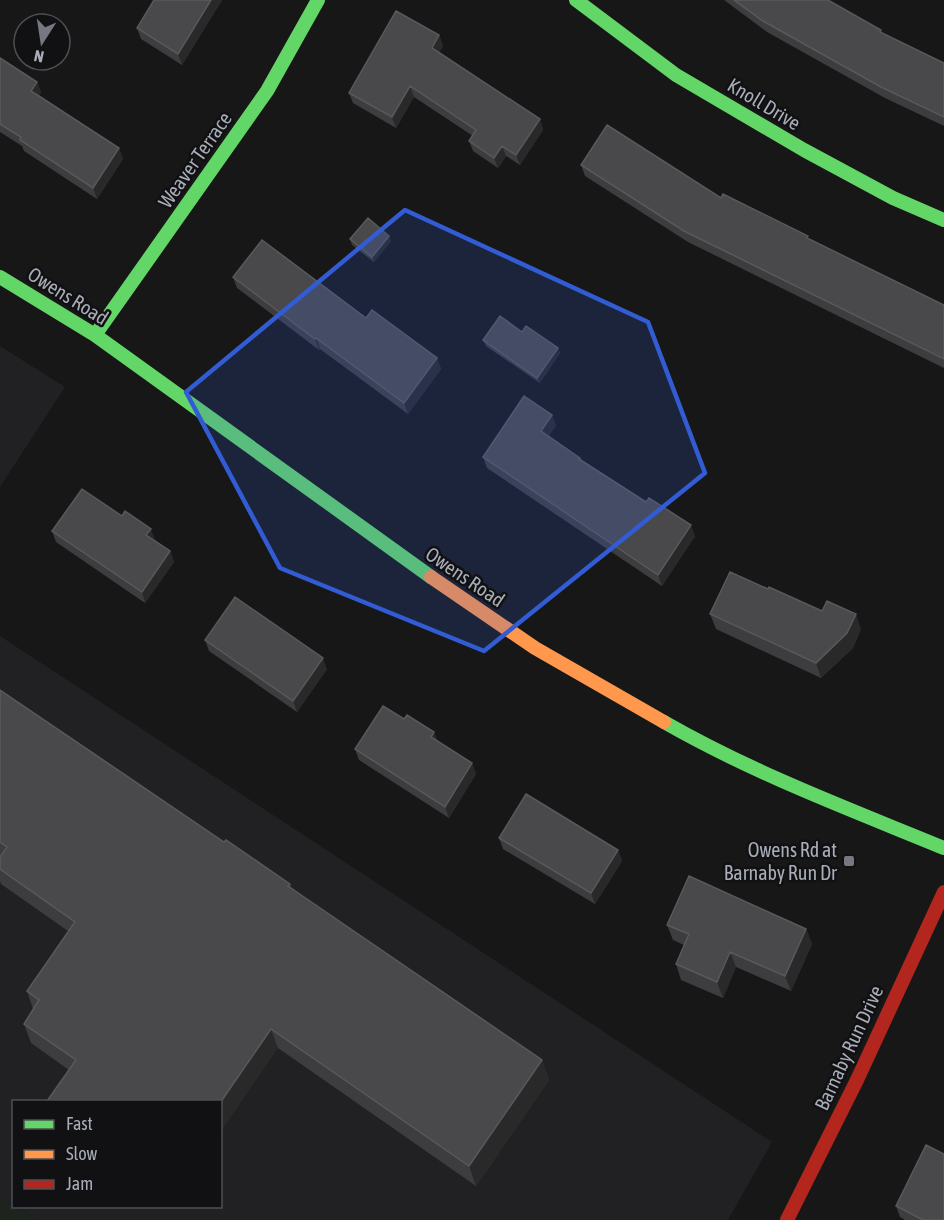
<svg xmlns="http://www.w3.org/2000/svg" width="944" height="1220" font-family="'Asap Condensed',sans-serif">
<style>
.built{fill:#212123}
.green{fill:#1d241e}
.lines{fill:none;stroke-linecap:round;stroke-linejoin:round}
.fast{stroke:#63d668;stroke-width:14}
.slow{stroke:#ff974d;stroke-width:14}
.jam{stroke:#b3261e;stroke-width:14}
.wall{fill:#3d3d3f}
.shaded-wall{fill:#29292a}
.building{fill:#49494c;stroke:#58595d;stroke-width:1.5}
.marked{fill:#325cd3;fill-opacity:0.2;stroke:#325cd3;stroke-width:4.5;stroke-linejoin:round}
.poi-dot{fill:#757880;stroke:#111113;stroke-width:2}
.labels{text-anchor:middle;stroke-width:5;stroke-linejoin:round;paint-order:stroke}
.street-label{font-size:20px;fill:#a8adb8;stroke:#111113}
.poi-label{font-size:20px;fill:#a8adb8;stroke:#111113;text-anchor:end}
</style>
<rect width="100%" height="100%" fill="#171717"/>
<path class="built" d="M0 346 65 387 0 487Z
M0 636 772 1142 728 1220H37L16 1207 220 1206V1102H14L13 1205 0 1196Z"/>
<path class="green" d="M0 1196 14 1206 37 1220H0Z"/>
<g class="lines">
<path class="fast" d="M576 0 676 75 804 150 893 198 944 220
M0 277 95 335 431 577
M95 335 267 91 318 0
M664 722C753 773 849 809 944 848"/>
<path class="slow" d="M431 577 535 648 664 722"/>
<path class="jam" d="M787 1220 857 1080 944 892"/>
</g>
<path class="wall" d="M154 0H222L182 65 141 39 137 28Z
M724 0H828L881 30 882 33 944 63V126L885 98 767 32Z
M439 35 443 46 439 52 540 119 543 130 520 165 506 156 498 168 473 151 469 141 473 136 414 97 396 128 353 103 349 93Z
M0 58 37 82 41 92 39 95 119 148 123 159 97 199 24 151 22 146 0 132Z
M581 165 721 198 944 305V368L688 242 585 176Z
M350 239 391 241 374 262 352 245Z
M233 277 366 318 437 358 441 369 408 414 320 349 319 350 237 288Z
M522 332 558 348 560 353 540 383 486 346 483 340Z
M552 415 556 426 548 436 580 458 581 460 695 536 662 586 487 468 483 457Z
M52 531 155 540 170 551 174 562 145 603 56 542Z
M768 589 861 629 853 648 821 678 716 629 710 614Z
M205 640 327 669 297 712 209 651Z
M0 690 224 842 290 884 292 889 542 1060 549 1080 476 1186 278 1048 69 1070 31 1043 24 1024 33 1009 27 991 68 931 1 884 0 881Z
M404 719 434 732 438 742 472 763 476 774 449 818 359 760 355 749Z
M499 838 618 850 622 861 595 904 503 849Z
M667 925 806 929 812 944 791 991 736 967 723 998 681 980 676 964 684 945 673 940Z
M896 1206 944 1220H905L900 1217Z"/>
<path class="shaded-wall" d="M211 0H222L182 65 178 54Z
M439 35 443 46 436 58 432 48Z
M37 82 41 92 35 101 31 91Z
M410 86 414 97 396 128 392 117Z
M540 119 543 130 520 165 516 155Z
M502 146 506 156 498 168 494 158Z
M119 148 123 159 97 199 93 188Z
M389 236 391 241 374 262 372 257Z
M316 338 320 349 319 350 315 339Z
M558 348 560 353 540 383 537 378Z
M437 358 441 369 408 414 404 403Z
M552 415 556 426 545 442 541 431Z
M691 525 695 536 662 586 658 575Z
M151 529 155 540 150 546 146 535Z
M170 551 174 562 145 603 142 592Z
M856 614 861 629 853 648 821 678 816 663Z
M323 658 327 669 297 712 293 701Z
M434 732 438 742 431 737Z
M472 763 476 774 449 818 445 807Z
M618 850 622 861 595 904 591 893Z
M806 929 812 944 791 991 785 976Z
M730 952 736 967 723 998 717 982Z
M271 1029 278 1048 220 1133V1103Z
M542 1060 549 1080 476 1186 469 1166Z"/>
<path class="building" d="M154 0H211L178 54 137 28Z
M734 0H828L881 30 880 32 944 63V117L881 87 763 21Z
M396 11 439 35 432 48 540 119 516 155 502 146 494 158 469 141 476 130 410 86 392 117 349 93Z
M0 58 37 82 31 91 119 148 93 188 20 140 21 137 0 124Z
M607 125 721 198 723 194 808 236 807 238 944 305V359L684 231 581 165Z
M368 218 389 236 372 257 350 239Z
M262 240 366 318 372 310 437 358 404 403 316 338 315 339 233 277Z
M500 316 522 332 526 326 558 348 537 378 483 340Z
M524 396 552 415 541 431 580 458 579 459 646 502 649 498 691 525 658 575 483 457Z
M82 489 122 516 125 511 151 529 146 535 170 551 142 592 52 531Z
M730 572 768 589 769 587 822 611 827 601 856 614 847 633 816 663 710 614Z
M235 597 323 658 293 701 205 640Z
M0 690 224 842 226 840 290 884 288 886 542 1060 469 1166 271 1029 220 1103V1101H47L76 1060 24 1024 39 1000 27 991 75 922 0 869V857L7 847 0 842Z
M383 706 404 719 407 715 434 732 431 737 472 763 445 807 355 749Z
M526 794 618 850 591 893 499 838Z
M689 876 806 929 785 976 730 952 717 982 676 964 689 934 667 925Z
M926 1145 944 1154V1220H923L896 1206Z"/>
<path class="marked" d="M405 210 648 322 705 473 484 651 280 568 186 392Z"/>
<rect class="poi-dot" x="843" y="855" width="12" height="12" rx="3"/>
<g class="labels">
<g class="street-label">
<text transform="translate(764 104) rotate(31)" y="7">Knoll Drive</text>
<text transform="translate(195 160) rotate(-55)" y="7">Weaver Terrace</text>
<text transform="translate(68 296) rotate(32)" y="7">Owens Road</text>
<text transform="translate(465 577) rotate(34)" y="7">Owens Road</text>
<text transform="translate(849 1048) rotate(-65)" y="7">Barnaby Run Drive</text>
</g>
<g class="poi-label">
<text x="837" y="857">Owens Rd at<tspan x="837" dy="23">Barnaby Run Dr</tspan></text>
</g>
</g>
<rect x="12" y="1100" width="210" height="108" fill="#111113" stroke="#4d4f55" stroke-width="1.5"/>
<rect x="24" y="1120" width="30" height="9" fill="#63d668" stroke="#4d4f55" stroke-width="1.5"/>
<text x="66" y="1130" font-size="18" fill="#a8adb8">Fast</text>
<rect x="24" y="1150" width="30" height="9" fill="#ff974d" stroke="#4d4f55" stroke-width="1.5"/>
<text x="66" y="1160" font-size="18" fill="#a8adb8">Slow</text>
<rect x="24" y="1180" width="30" height="9" fill="#b3261e" stroke="#4d4f55" stroke-width="1.5"/>
<text x="66" y="1190" font-size="18" fill="#a8adb8">Jam</text>
<g transform="translate(42 42) rotate(192)"><circle r="28" fill="#111113" stroke="#4d4f55" stroke-width="1.5"/>
<path d="M0-4.5L10 22L0 15L-10 22Z" fill="#757880"/>
<text y="-9" font-size="16" font-weight="bold" text-anchor="middle" fill="#a8adb8">N</text>
</g>
</svg>
